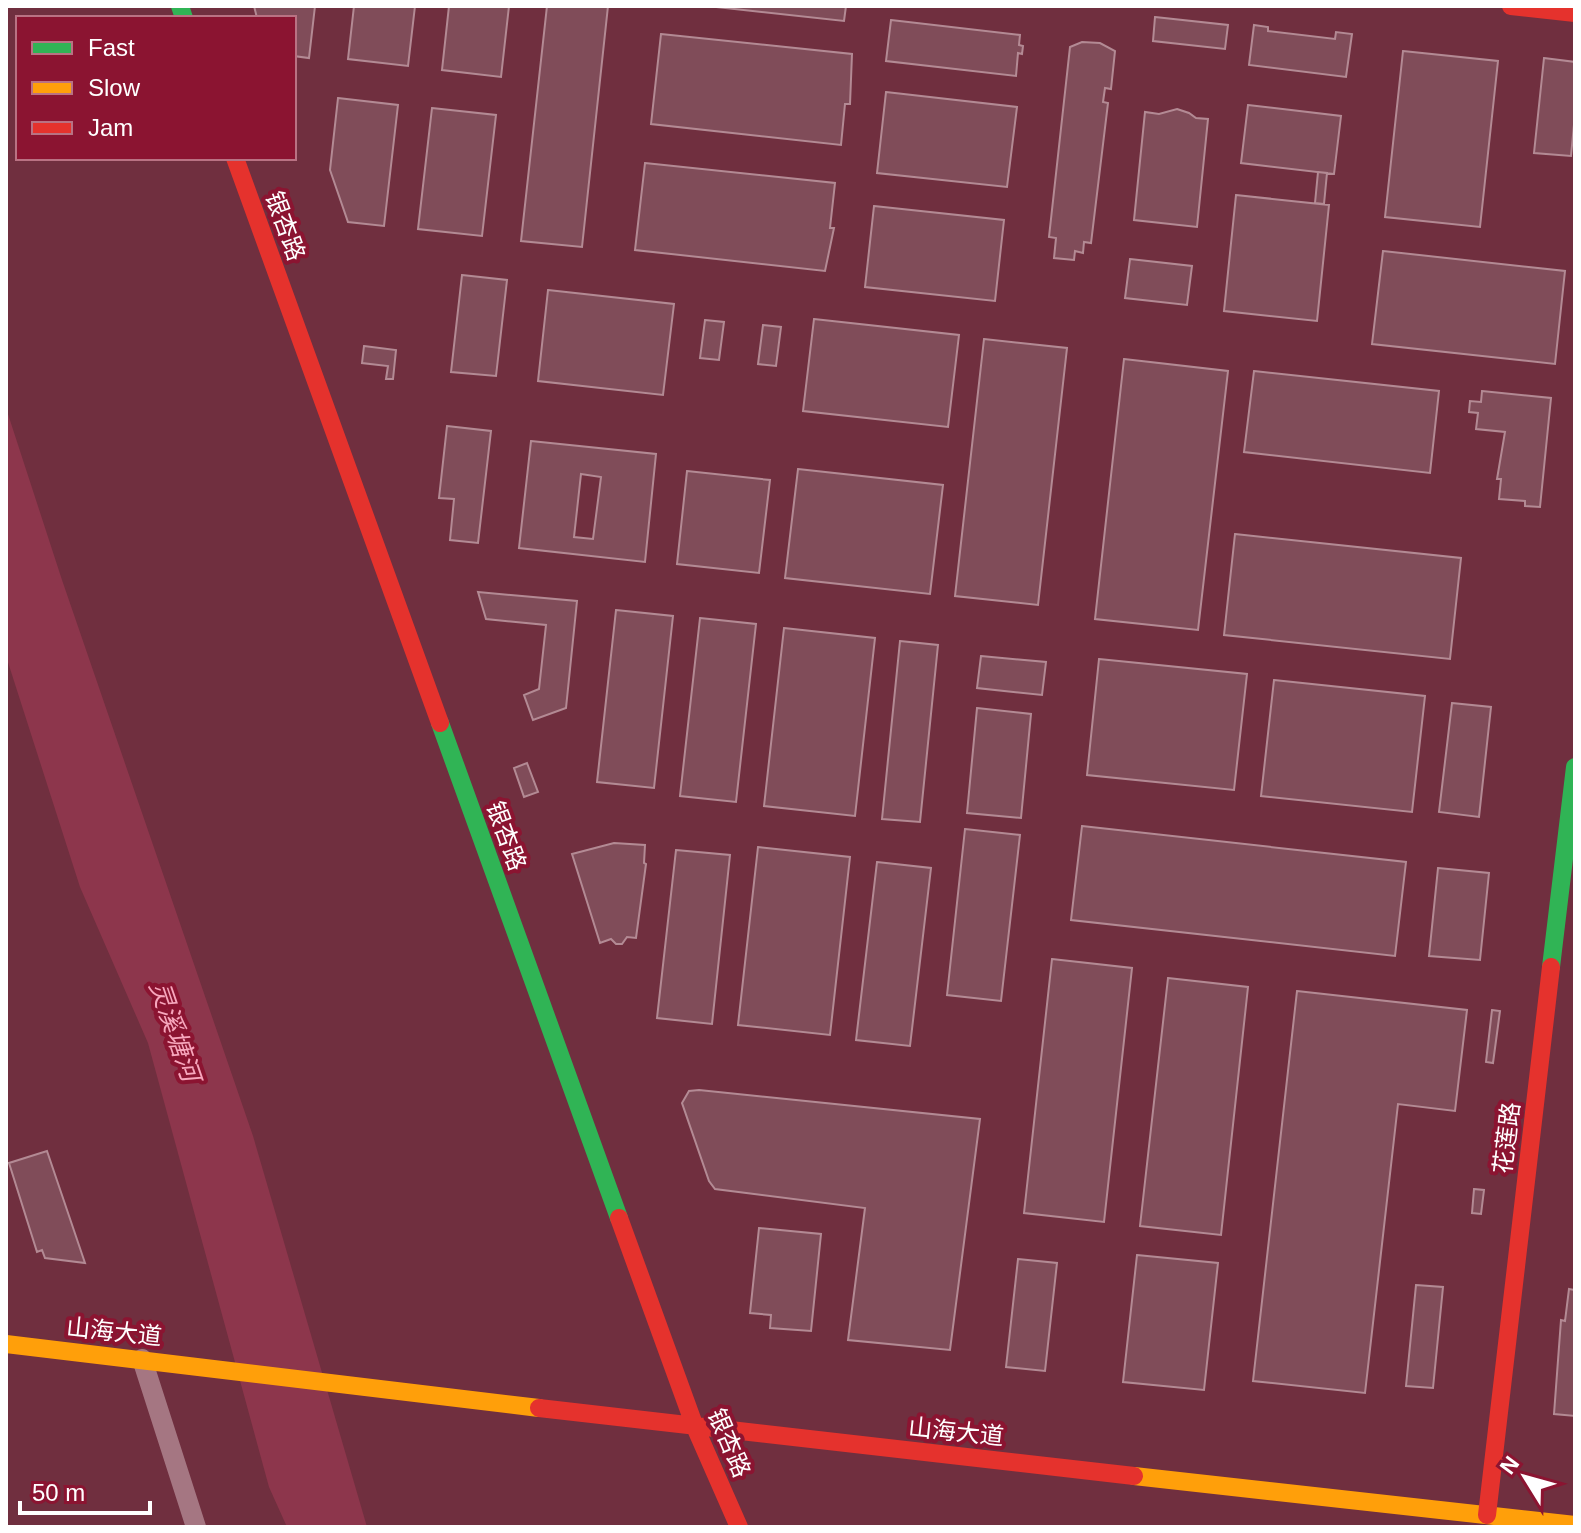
<svg xmlns="http://www.w3.org/2000/svg" width="1581" height="1533" font-family="Helvetica,'Noto Sans SC',sans-serif">
<style>
.water{fill:#8d364c}
.building{fill:#804c59;stroke:#b38a94;stroke-width:2;fill-rule:evenodd}
.lines{fill:none;stroke-linecap:round;stroke-linejoin:round}
.street{stroke:#a57682;stroke-width:20}
.fast{stroke:#30b455;stroke-width:18}
.slow{stroke:#ff9f0a;stroke-width:18}
.jam{stroke:#e5322d;stroke-width:18}
.labels{text-anchor:middle;stroke-width:8;stroke-linejoin:round;paint-order:stroke}
.street-label{font-size:24px;fill:#fff;stroke:#8b1431}
.water-label{font-size:26px;font-style:italic;fill:#f7a7bd;stroke:#8b1431}
</style>
<rect width="100%" height="100%" fill="#702f3f"/>
<path class="water" d="M6 408 62 580 253 1136 367 1527H287L269 1487 148 1043 80 887 6 656Z"/>
<path class="building" d="M254 6H315L309 58 294 56V18H257Z
M354 6H415L408 66 348 59Z
M449 6H509L501 77 442 70Z
M547 6H608L582 247 521 241Z
M707 6H846L844 21Z
M1155 17 1228 25 1225 49 1153 41Z
M891 20 1020 35 1019 45 1023 46 1022 54 1018 53 1016 76 886 61Z
M1254 25 1268 27V31L1335 39 1336 32 1352 34 1346 77 1249 65Z
M661 34 852 54 850 104H845L841 145 651 124Z
M1082 42 1100 43 1115 51 1111 89 1105 88 1103 102 1108 103 1091 243 1084 242 1083 253 1075 251 1074 260 1054 258 1056 238 1049 237 1070 47Z
M1403 51 1498 61 1480 227 1385 217Z
M1544 58 1575 62V114L1571 156 1534 153Z
M886 92 1017 107 1007 187 877 173Z
M338 98 398 105 384 226 348 222 330 170Z
M1248 105 1341 116 1334 174 1241 163Z
M432 108 496 115 482 236 418 229Z
M1177 109 1189 113 1196 118 1208 119 1197 227 1134 220 1145 112 1159 114Z
M645 163 835 183 830 228H834L825 271 635 250Z
M1318 172 1327 173 1324 204 1315 203Z
M1236 195 1329 205 1317 321 1224 311Z
M874 206 1004 220 995 301 865 287Z
M1383 251 1565 271 1555 364 1372 344Z
M1130 259 1192 266 1187 305 1125 298Z
M462 275 507 280 496 376 451 372Z
M548 290 674 304 663 395 538 381Z
M814 319 959 335 948 427 803 411Z
M705 320 724 322 719 360 700 358Z
M763 325 781 327 776 366 758 364Z
M984 339 1067 348 1038 605 955 596Z
M364 346 396 350 393 379H386L388 366 362 363Z
M1124 359 1228 371 1198 630 1095 619Z
M1254 371 1439 391 1430 473 1244 452Z
M1482 391 1551 398 1540 507 1525 506V501L1499 499 1501 479H1497L1505 432 1476 429 1478 413 1469 412 1470 401 1481 402Z
M447 426 491 431 478 543 450 540 454 499 439 498Z
M531 441 656 454 645 562 519 548ZM581 474 601 477 593 539 574 537Z
M798 469 943 485 930 594 785 578Z
M687 471 770 480 759 573 677 564Z
M1235 534 1461 558 1450 659 1224 635Z
M478 592 577 601 566 708 533 720 524 695 539 689 546 625 486 619Z
M616 610 673 616 654 788 597 782Z
M700 618 756 624 736 802 680 796Z
M784 628 875 638 855 816 764 806Z
M900 641 938 645 920 822 882 819Z
M981 656 1046 662 1042 695 977 688Z
M1099 659 1247 674 1234 790 1087 775Z
M1274 680 1425 696 1412 812 1261 796Z
M1452 703 1491 707 1479 817 1439 812Z
M977 708 1031 714 1021 818 967 813Z
M527 763 538 792 524 797 514 768Z
M1082 826 1406 862 1395 956 1071 920Z
M965 829 1020 835 1001 1001 947 995Z
M614 843 645 845 644 863 646 864 636 938 627 937 622 944H616L611 939 600 943 572 854Z
M758 847 850 857 830 1035 738 1025Z
M676 850 730 855 712 1024 657 1018Z
M877 862 931 868 910 1046 856 1040Z
M1438 868 1489 873 1480 960 1429 956Z
M1052 959 1132 968 1104 1222 1024 1213Z
M1168 978 1248 987 1221 1235 1140 1226Z
M1297 991 1467 1010 1455 1111 1398 1104 1365 1393 1253 1381Z
M1492 1010 1500 1011 1493 1063 1486 1062Z
M699 1090 980 1119 950 1350 848 1340 865 1208 715 1189 709 1181 682 1103 689 1091Z
M47 1151 85 1263 45 1258 42 1250 37 1252 9 1163Z
M1474 1189 1484 1190 1481 1214 1472 1213Z
M759 1228 821 1234 811 1331 770 1328 771 1315 750 1313Z
M1137 1255 1218 1263 1204 1390 1123 1382Z
M1018 1259 1057 1263 1045 1371 1006 1367Z
M1416 1285 1443 1287 1433 1388 1406 1386Z
M1569 1289 1575 1290V1416L1554 1414 1561 1320 1565 1321Z"/>
<g class="lines">
<path class="street" d="M142 1359 196 1527"/>
<path class="fast" d="M180 6 184 18
M440 723 619 1218
M1551 967 1575 767"/>
<path class="slow" d="M6 1344 539 1408
M1134 1476 1575 1525"/>
<path class="jam" d="M1511 6 1575 13
M235 158 440 723
M619 1218 695 1427 739 1527
M539 1408 1134 1476
M1487 1515 1551 967"/>
</g>
<g class="labels">
<g class="street-label">
<text transform="translate(285 226) rotate(70)" y="8">银杏路</text>
<text transform="translate(506 836) rotate(70)" y="8">银杏路</text>
<text transform="translate(1507 1138) rotate(-83)" y="8">花莲路</text>
<text transform="translate(114 1332) rotate(6)" y="8">山海大道</text>
<text transform="translate(956 1432) rotate(6)" y="8">山海大道</text>
<text transform="translate(729 1443) rotate(67)" y="8">银杏路</text>
</g>
<g class="water-label">
<text transform="translate(175 1031) rotate(71)" y="9">灵溪塘河</text>
</g>
</g>
<rect width="1581" height="1533" fill="none" stroke="#ffffff" stroke-width="16"/>
<rect x="16" y="16" width="280" height="144" fill="#8b1431" stroke="#b97283" stroke-width="2"/>
<rect x="32" y="42" width="40" height="12" fill="#30b455" stroke="#b97283" stroke-width="2"/>
<text x="88" y="56" font-size="24" fill="#ffffff">Fast</text>
<rect x="32" y="82" width="40" height="12" fill="#ff9f0a" stroke="#b97283" stroke-width="2"/>
<text x="88" y="96" font-size="24" fill="#ffffff">Slow</text>
<rect x="32" y="122" width="40" height="12" fill="#e5322d" stroke="#b97283" stroke-width="2"/>
<text x="88" y="136" font-size="24" fill="#ffffff">Jam</text>
<g transform="translate(1525 1477) rotate(307)" stroke="#8b1431" stroke-width="6" paint-order="stroke">
<path d="M0-6L14 30L0 20L-14 30Z" fill="#ffffff"/>
<text y="-12" font-size="22" font-weight="bold" text-anchor="middle" fill="#ffffff">N</text>
</g>
<path d="M20 1501v12h130v-12" fill="none" stroke="#ffffff" stroke-width="4"/>
<text x="32" y="1501" font-size="24" fill="#ffffff" stroke="#8b1431" stroke-width="6" paint-order="stroke">50 m</text>
</svg>
